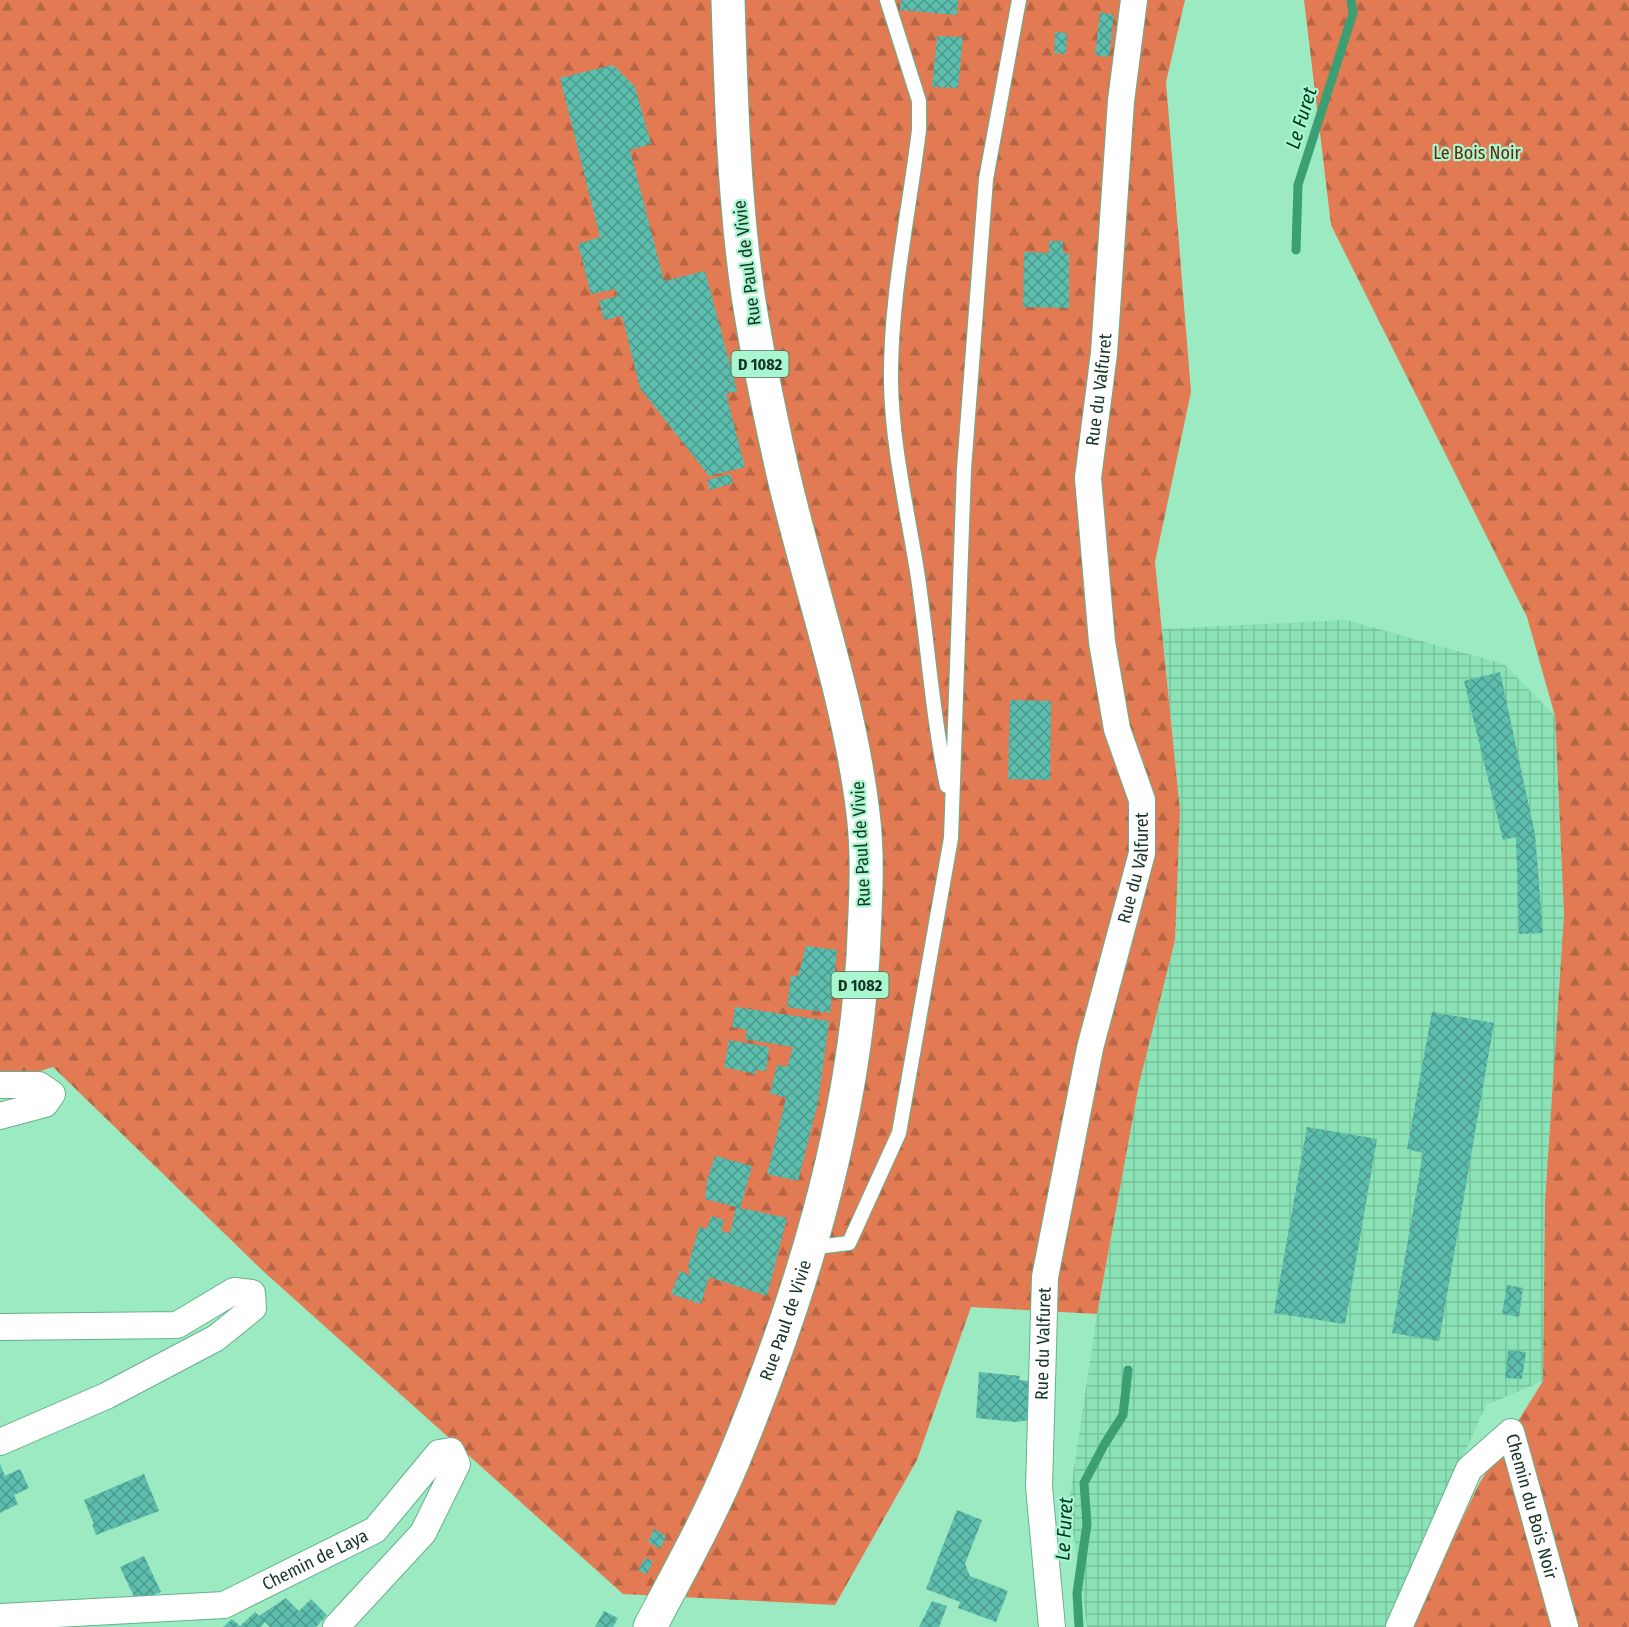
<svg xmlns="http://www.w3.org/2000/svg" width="1629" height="1627" font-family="'Fira Sans Condensed',sans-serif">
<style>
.industrial{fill:url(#industrial-grid)}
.forest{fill:url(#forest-firs)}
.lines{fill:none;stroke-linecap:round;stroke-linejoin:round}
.stream{stroke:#3c9f73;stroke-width:9}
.building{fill:url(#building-cross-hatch)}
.lane-casing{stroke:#65b18c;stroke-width:16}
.street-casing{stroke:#65b18c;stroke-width:28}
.primary-casing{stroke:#65b18c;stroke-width:35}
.lane{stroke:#fff;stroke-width:14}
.street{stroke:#fff;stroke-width:26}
.primary{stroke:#fff;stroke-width:33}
.labels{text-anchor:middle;stroke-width:4.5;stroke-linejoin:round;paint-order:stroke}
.shield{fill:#a9f7cf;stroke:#416f59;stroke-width:1.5}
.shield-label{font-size:16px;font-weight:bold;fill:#153526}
.park-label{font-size:18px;fill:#662509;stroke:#a9f7cf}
.street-label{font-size:18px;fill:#153526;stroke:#a9f7cf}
.water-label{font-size:20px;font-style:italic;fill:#003621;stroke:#a9f7cf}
</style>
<defs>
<pattern id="industrial-grid" width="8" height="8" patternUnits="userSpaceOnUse" patternTransform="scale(1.5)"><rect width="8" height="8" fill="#8be2b6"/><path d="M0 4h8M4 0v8" fill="none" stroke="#77c29c"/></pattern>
<pattern id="forest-firs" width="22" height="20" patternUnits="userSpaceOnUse" patternTransform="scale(1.5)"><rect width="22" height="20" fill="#e27b54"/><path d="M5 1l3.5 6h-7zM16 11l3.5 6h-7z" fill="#b66645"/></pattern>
<pattern id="building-cross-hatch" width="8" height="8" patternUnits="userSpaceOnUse" patternTransform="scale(1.5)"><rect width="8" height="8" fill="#5cbdad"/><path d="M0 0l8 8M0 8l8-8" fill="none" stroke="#4b9a8d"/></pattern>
</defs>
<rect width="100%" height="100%" fill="#9ceac2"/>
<path class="industrial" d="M1346 620 1504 664 1555 716 1564 914 1545 1202 1543 1381 1486 1405 1386 1627H1087L1069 1502 1097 1314 1139 1084 1175 940 1180 811 1162 629Z"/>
<path class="forest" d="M0 0H1185L1166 82 1191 392 1155 562 1180 811 1175 940 1139 1084 1097 1314 971 1307 917 1460 835 1605 623 1594 263 1271 53 1067 0 1084Z
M1304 0H1629V1627H1411L1479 1484 1543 1381 1545 1202 1564 914 1555 716 1527 617 1331 225Z"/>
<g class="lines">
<path class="stream" d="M1296 250 1298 185 1353 13 1351 0
M1079 1627 1077 1593 1087 1524 1084 1483 1104 1445 1123 1415 1128 1370"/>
</g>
<path class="building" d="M901 0H958L957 15 900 10Z
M1100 12 1114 15 1109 57 1095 55Z
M1055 32 1067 33 1066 54 1054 53Z
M937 36 963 37 958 88 932 87Z
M613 65 635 87 651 144 630 150 664 281 705 271 737 391 726 394 745 467 709 476 640 388 622 316 604 320 599 301 617 296 616 289 591 294 578 244 600 237 560 78Z
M1049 241H1063V253H1069V308L1023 307 1024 252 1049 253Z
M730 474 733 483 710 490 707 480Z
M1500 672 1535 834 1543 933 1519 934 1516 837 1503 840 1464 681Z
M1010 700 1051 701 1050 780 1008 779Z
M806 946 837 950 830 1013 787 1007 791 976H798Z
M735 1007 829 1021 818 1102 798 1181 767 1174 786 1098 770 1093 777 1065 787 1067 793 1047 745 1039 747 1030 732 1027Z
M1432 1012 1494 1023 1439 1341 1392 1333 1423 1153 1407 1149Z
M729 1040 769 1047 766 1071 756 1070 755 1074 724 1067Z
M1307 1127 1377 1139 1345 1324 1274 1313Z
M715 1156 752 1166 740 1208 787 1218 767 1296 709 1277 701 1304 671 1294 680 1271 690 1275 688 1266 699 1227 707 1229 711 1216 724 1220 721 1231 730 1233 736 1207 705 1199 707 1181Z
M1507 1285 1523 1288 1519 1317 1502 1314Z
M1508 1350 1526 1352 1522 1379 1505 1378Z
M979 1372 1020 1376 1019 1380 1029 1381 1028 1385H1032L1029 1420 1016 1422 976 1418Z
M0 1464 5 1476 20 1469 29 1488 14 1495 18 1504 0 1513Z
M144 1474 159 1511 96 1535 92 1524H94L84 1500Z
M957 1510 982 1520 965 1564 970 1576 1008 1591 996 1622 958 1608 960 1602 926 1589Z
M654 1529 666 1536 660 1549 648 1542Z
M144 1556 161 1592 136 1601 120 1567Z
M645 1558 653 1561 647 1574 638 1570Z
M286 1598 299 1611 311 1599 327 1615 316 1627H270L265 1622 261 1627H223L232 1619 240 1626 255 1612 259 1616Z
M932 1601 947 1606 939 1627H919Z
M604 1611 618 1618 613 1627H595Z"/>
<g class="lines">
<g class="lane-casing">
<path id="lane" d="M887 0 919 101V130C909 213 890 298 891 382 892 445 907 509 917 571 928 643 932 715 947 786
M809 1248 849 1243 899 1133 951 838 964 469 986 179 1019 0"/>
</g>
<g class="street-casing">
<g id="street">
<path d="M0 1085H39L52 1094 45 1104 0 1116"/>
<path d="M0 1327 177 1325 234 1291 252 1293 253 1308 216 1338 106 1396 0 1442"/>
<path id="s1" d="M0 1617 224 1605 375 1530 439 1453 451 1451 457 1464 423 1533 336 1627"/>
<path id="s2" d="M1052 1627 1039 1487 1045 1277 1090 1048 1142 853V800L1117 729 1102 642 1088 478 1104 353 1121 101 1134 0"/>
<path id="s3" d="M1399 1627 1469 1469 1511 1432 1565 1627"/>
</g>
</g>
<g class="primary-casing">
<g id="primary">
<path id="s4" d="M650 1627C679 1572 709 1518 733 1461 800 1300 852 1131 863 957 865 909 869 861 863 813 849 696 808 583 782 469 769 411 757 353 748 295 734 199 731 96 728 0"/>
</g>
</g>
<use href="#lane" class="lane"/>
<use href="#street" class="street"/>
<use href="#primary" class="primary"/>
</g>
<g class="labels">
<g class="shield">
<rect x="731.5" y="351" width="57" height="26" rx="4.5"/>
<rect x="831.5" y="972" width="57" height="26" rx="4.5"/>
</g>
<g class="shield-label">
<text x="760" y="370">D 1082</text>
<text x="860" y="991">D 1082</text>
</g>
<g class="park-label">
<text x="1477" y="159">Le Bois Noir</text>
</g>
<g class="street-label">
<text transform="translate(747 263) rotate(-97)" y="6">Rue Paul de Vivie</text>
<text dy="6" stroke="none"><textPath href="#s2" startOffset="1256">Rue du Valfuret</textPath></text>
<text transform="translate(861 844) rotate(-93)" y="6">Rue Paul de Vivie</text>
<text dy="6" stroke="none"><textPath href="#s2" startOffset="770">Rue du Valfuret</textPath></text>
<text dy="6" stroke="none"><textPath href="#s4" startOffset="336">Rue Paul de Vivie</textPath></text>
<text dy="6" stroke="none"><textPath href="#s2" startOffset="284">Rue du Valfuret</textPath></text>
<text dy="6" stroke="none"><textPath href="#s3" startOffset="306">Chemin du Bois Noir</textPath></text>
<text dy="6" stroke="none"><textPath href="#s1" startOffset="326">Chemin de Laya</textPath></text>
</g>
<g class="water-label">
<text transform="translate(1301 118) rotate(-73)" y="7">Le Furet</text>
<text transform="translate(1064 1529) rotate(-87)" y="7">Le Furet</text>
</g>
</g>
</svg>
